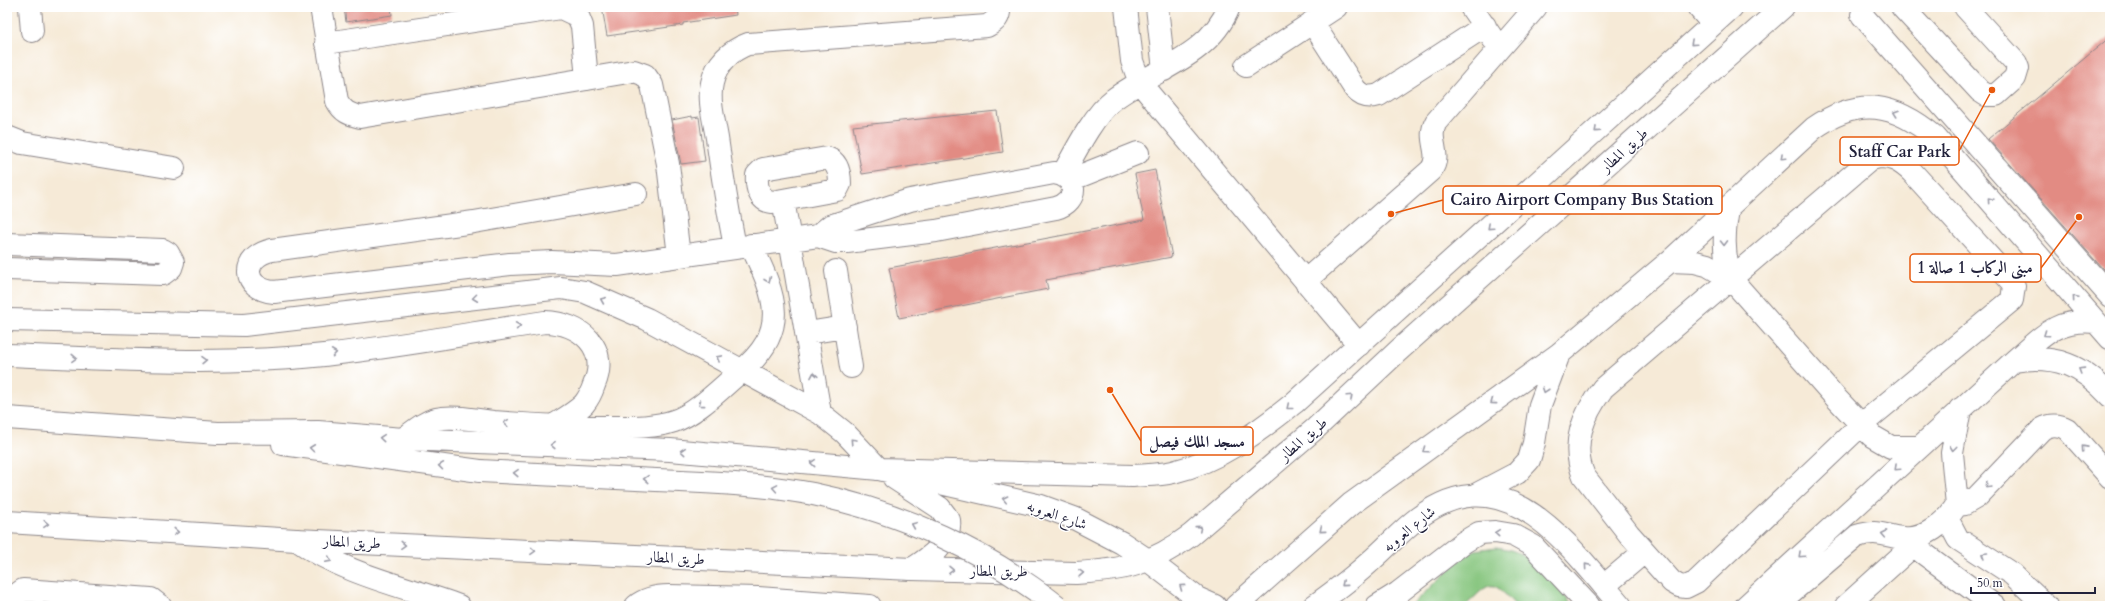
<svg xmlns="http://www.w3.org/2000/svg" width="2117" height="613" font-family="Cardo,Amiri,serif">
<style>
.green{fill:#85c57d;stroke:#54745c}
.building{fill:#e28b83}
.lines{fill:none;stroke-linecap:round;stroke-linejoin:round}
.minor-casing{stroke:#8c8689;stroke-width:24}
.major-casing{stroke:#8c8689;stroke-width:24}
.minor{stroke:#fff;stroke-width:22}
.major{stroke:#fff;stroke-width:22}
.major-bridge-casing{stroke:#8c8689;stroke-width:24;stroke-linecap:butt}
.major-bridge{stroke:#fff;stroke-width:22}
.oneway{stroke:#9c9ca7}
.labels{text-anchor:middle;stroke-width:3;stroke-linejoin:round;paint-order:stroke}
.street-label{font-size:15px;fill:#22223b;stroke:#fff}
.leader{fill:none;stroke:#e8590c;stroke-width:1.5}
.callout-dot{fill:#e8590c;stroke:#fff;stroke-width:1.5}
.callout{fill:#fff;stroke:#e8590c;stroke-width:1.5}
.callout-label{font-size:16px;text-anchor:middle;font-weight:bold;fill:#22223b}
</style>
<rect width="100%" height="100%" fill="#fff"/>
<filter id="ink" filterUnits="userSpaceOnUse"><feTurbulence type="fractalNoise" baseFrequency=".025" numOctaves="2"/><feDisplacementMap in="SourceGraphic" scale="8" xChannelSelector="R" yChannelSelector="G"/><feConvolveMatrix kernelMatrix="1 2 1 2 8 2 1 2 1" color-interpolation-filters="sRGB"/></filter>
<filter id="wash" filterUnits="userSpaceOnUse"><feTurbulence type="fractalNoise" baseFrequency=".012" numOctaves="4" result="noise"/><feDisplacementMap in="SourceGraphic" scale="16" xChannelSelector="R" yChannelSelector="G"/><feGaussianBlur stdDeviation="0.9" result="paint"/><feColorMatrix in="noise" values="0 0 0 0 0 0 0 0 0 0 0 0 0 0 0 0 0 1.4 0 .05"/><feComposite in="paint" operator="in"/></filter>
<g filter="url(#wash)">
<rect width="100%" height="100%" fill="#f6ead7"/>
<path class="green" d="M1496 547C1534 551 1550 579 1573 606H1516C1490 577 1492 581 1465 606H1411L1465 555 1475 550Z"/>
<g id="blocks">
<path class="building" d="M344 7H391L392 15 346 22Z
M602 7H735L736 15 683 23V25L607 36Z
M2110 37V277L1988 139Z
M997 111 1003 152 862 174 853 126Z
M692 116V118L699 117 705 161 681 164 672 120Z
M1155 170 1172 257 1046 280 1048 289 899 318 889 268 1144 220 1135 174Z"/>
</g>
</g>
<g filter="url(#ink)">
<use href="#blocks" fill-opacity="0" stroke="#8c8689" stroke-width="1"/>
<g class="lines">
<g class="minor-casing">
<path id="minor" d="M30 7 32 31
M321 7 337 101C343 112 349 114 360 117L634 71 645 75 652 85 668 164 679 256
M1126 7 1132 61 1140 83 1359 345
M1157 7 1164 70
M1471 7 1493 39
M1698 7 1713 24
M1902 7 1980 91 1986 95H1996L2015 78 2018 68 2016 63 1965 7
M1862 15 2110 296
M1312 22 1355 89C1362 97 1369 98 1379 95L1485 26
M326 43 561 8 578 16 582 26 587 79
M1246 66 1336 7
M7 137 22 143 174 168
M1879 157C1894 157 1901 162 1912 172L2011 281 2014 286 2012 300 1861 425 1696 582 1686 587 1679 586 1672 582 1629 534 1584 476C1570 444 1584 414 1603 388L1871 159Z
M827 158C838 162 840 174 840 184L837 190 772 202C759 201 756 186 757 175L763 169Z
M1054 173C1078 176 1080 201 1056 208L936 231 847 242H836L818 236 830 226 910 200Z
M1063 174C1075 152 1094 114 1114 99 1154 69 1209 57 1229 7
M1070 180 1138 153
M636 194 474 222 272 250C240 257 242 289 274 292L510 264 552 262 617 265 818 236
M783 200 820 413
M1729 206C1723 232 1723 254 1731 279
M7 244 163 250 168 253 173 262 171 268 163 274 7 269
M735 247C728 211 722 174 717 138 714 120 708 100 712 83 716 64 731 50 748 44L987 26C996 21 1000 17 999 7
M1670 261 1695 262 1707 265 1731 279 1836 398 1872 436 1891 447H1919
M836 271 851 367
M1305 281 1431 170C1443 154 1426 140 1436 122L1536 7
M7 320 244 325 561 288 585 292 647 319 820 413 845 433 879 469 1133 476C1146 475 1160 475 1173 472 1219 461 1258 432 1294 403L1732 7
M807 333 845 327
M7 355C112 359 219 366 324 355 398 347 472 333 545 322 581 323 610 348 594 385 592 391 588 399 584 404 575 413 562 420 551 427
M2014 361C2043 336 2056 318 2096 322
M403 439C413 432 423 422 436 419 453 415 476 420 493 422 532 425 569 427 608 427 630 427 653 428 674 421 696 414 721 388 739 373 791 331 776 297 751 245
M1477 494 1517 473 1529 460 1534 443 1540 405 1559 354
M1957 505 1965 504 1977 497 2042 429C2051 424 2058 424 2067 429L2110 477
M1947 518 1958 539 2012 574 2046 606
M1915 538 1923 553 1995 606
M912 569 1076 573C1124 570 1151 565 1191 535L1316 428 1398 351 1783 7
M1604 586 1644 552
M9 606 12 598 23 590 151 599 160 606
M1236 606 1351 504 1559 354 1670 261 1814 128C1859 96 1894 103 1935 137L2110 338
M1746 606 2014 361C2055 354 2082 365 2110 396
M1775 606 1857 536C1878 529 1883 536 1903 538 1924 541 1946 522 1957 505L1952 453 1960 409
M1846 606 1916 543"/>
</g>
<g class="major-casing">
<path id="major" d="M7 418 218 433 318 432 403 439 670 450 879 469 1041 506 1074 518 1122 543 1149 561 1197 598 1215 606
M283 444 480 471
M7 522 296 540 912 569C929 558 952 543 949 520L940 508 894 478
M297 540C345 575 405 586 459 606
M636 606C646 598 656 596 669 596L758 598 870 606
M1314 606C1335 591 1355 576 1373 559 1388 546 1402 530 1418 518 1506 452 1569 546 1621 606
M1377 606 1398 593 1464 542 1479 533 1495 532 1513 535 1533 546 1589 606"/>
</g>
<use href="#minor" class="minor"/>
<use href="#major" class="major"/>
<g class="major-bridge-casing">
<path id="major-bridge" d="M480 471C538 474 597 477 656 480 709 482 761 484 813 494 901 512 986 551 1057 606"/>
</g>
<use href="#major-bridge" class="major-bridge"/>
</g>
<defs><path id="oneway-chevron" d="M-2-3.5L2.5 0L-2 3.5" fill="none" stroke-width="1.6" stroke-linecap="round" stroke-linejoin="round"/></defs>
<g class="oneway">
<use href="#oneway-chevron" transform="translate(1693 43) rotate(138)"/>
<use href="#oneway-chevron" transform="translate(1896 113) rotate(-161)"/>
<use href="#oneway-chevron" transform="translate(1597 130) rotate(138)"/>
<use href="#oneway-chevron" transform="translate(1783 157) rotate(137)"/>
<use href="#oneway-chevron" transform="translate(1990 200) rotate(-131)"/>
<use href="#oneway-chevron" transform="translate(1490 227) rotate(138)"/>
<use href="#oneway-chevron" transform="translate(1724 243) rotate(89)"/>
<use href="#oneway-chevron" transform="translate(768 280) rotate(68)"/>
<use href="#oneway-chevron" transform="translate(475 298) rotate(173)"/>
<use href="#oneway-chevron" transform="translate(2075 298) rotate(-131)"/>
<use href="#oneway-chevron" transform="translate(603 300) rotate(-157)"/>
<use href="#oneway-chevron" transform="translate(518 326) rotate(-8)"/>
<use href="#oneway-chevron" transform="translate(2046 334) rotate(145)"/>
<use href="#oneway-chevron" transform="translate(334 353) rotate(-8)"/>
<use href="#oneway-chevron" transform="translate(74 358) rotate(2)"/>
<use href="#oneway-chevron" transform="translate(719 358) rotate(-152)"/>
<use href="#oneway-chevron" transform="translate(204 360) rotate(-1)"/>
<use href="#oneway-chevron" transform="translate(2081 370) rotate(-148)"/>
<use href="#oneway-chevron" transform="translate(814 375) rotate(-100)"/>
<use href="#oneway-chevron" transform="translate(1545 390) rotate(109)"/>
<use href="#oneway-chevron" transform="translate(1350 397) rotate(-43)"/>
<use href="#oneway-chevron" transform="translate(1493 402) rotate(144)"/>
<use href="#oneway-chevron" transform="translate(701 404) rotate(144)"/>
<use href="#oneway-chevron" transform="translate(1289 407) rotate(141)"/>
<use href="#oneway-chevron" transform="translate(506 423) rotate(-175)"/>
<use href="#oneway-chevron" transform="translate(382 438) rotate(-175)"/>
<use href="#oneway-chevron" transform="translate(853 441) rotate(-133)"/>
<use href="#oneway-chevron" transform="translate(553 445) rotate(-178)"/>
<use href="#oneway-chevron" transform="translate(312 448) rotate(-173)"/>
<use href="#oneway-chevron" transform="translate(1953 448) rotate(97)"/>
<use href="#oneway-chevron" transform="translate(2084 448) rotate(-132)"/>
<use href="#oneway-chevron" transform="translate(1425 450) rotate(145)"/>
<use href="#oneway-chevron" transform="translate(683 451) rotate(-175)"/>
<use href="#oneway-chevron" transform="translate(813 463) rotate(-175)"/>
<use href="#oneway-chevron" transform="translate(441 466) rotate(-172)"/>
<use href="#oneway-chevron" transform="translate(1897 468) rotate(137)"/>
<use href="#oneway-chevron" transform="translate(516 473) rotate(-177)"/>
<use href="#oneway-chevron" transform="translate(646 479) rotate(-177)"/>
<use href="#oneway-chevron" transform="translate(1988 486) rotate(134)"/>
<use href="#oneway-chevron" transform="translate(775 488) rotate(-170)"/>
<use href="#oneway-chevron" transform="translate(1005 499) rotate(-168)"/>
<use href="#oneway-chevron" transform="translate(46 524) rotate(3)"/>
<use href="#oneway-chevron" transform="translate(914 525) rotate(-157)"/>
<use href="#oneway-chevron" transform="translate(1199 528) rotate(-41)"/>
<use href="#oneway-chevron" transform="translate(1322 530) rotate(139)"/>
<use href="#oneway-chevron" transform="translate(176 532) rotate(3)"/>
<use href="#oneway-chevron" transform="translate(1497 533) rotate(-175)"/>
<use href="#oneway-chevron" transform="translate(1884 534) rotate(-169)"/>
<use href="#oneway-chevron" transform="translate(403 545) rotate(3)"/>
<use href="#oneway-chevron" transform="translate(533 551) rotate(3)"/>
<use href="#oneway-chevron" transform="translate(1801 555) rotate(137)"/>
<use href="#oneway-chevron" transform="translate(1984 555) rotate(-149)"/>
<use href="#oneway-chevron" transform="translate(329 560) rotate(26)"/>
<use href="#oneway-chevron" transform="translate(1587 566) rotate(-131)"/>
<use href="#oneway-chevron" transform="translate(951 570) rotate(1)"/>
<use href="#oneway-chevron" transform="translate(1081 573) rotate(-3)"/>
<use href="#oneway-chevron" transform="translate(1344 584) rotate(140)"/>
<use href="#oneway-chevron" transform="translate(1182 587) rotate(-144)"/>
</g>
</g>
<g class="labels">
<g class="street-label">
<text transform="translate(1624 150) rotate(-42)" y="5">طريق المطار</text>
<text transform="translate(1303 439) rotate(-41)" y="5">طريق المطار</text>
<text transform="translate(1057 515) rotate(19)" y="5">شارع العروبه</text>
<text transform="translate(1409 529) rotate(-39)" y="5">شارع العروبه</text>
<text transform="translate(352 542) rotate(3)" y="5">طريق المطار</text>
<text transform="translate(676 558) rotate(3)" y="5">طريق المطار</text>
<text transform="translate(999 571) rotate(1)" y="5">طريق المطار</text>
</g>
</g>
<path class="leader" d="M1992 90L1959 151M1391 214L1443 200M2079 217L2041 268M1110 390L1141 441"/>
<g class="callout-dot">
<circle cx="1992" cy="90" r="4"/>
<circle cx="1391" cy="214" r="4"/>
<circle cx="2079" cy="217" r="4"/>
<circle cx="1110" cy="390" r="4"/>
</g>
<g class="callout">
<rect x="1840" y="137" width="119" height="28" rx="4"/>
<rect x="1443" y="186" width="279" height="28" rx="4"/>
<rect x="1910" y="254" width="131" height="28" rx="4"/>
<rect x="1141" y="427" width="112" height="28" rx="4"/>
</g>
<g class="callout-label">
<text x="1900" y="157">Staff Car Park</text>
<text x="1582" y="205">Cairo Airport Company Bus Station</text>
<text x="1975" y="273">مبنى الركاب 1 صالة 1</text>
<text x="1197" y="447">مسجد الملك فيصل</text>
</g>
<rect width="2117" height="613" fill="none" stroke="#fff" stroke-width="24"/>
<path d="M1971 587v6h124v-6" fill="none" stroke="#22223b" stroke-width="2"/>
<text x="1977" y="587" font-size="12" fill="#22223b" stroke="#ffffff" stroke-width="3" paint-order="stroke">50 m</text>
</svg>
